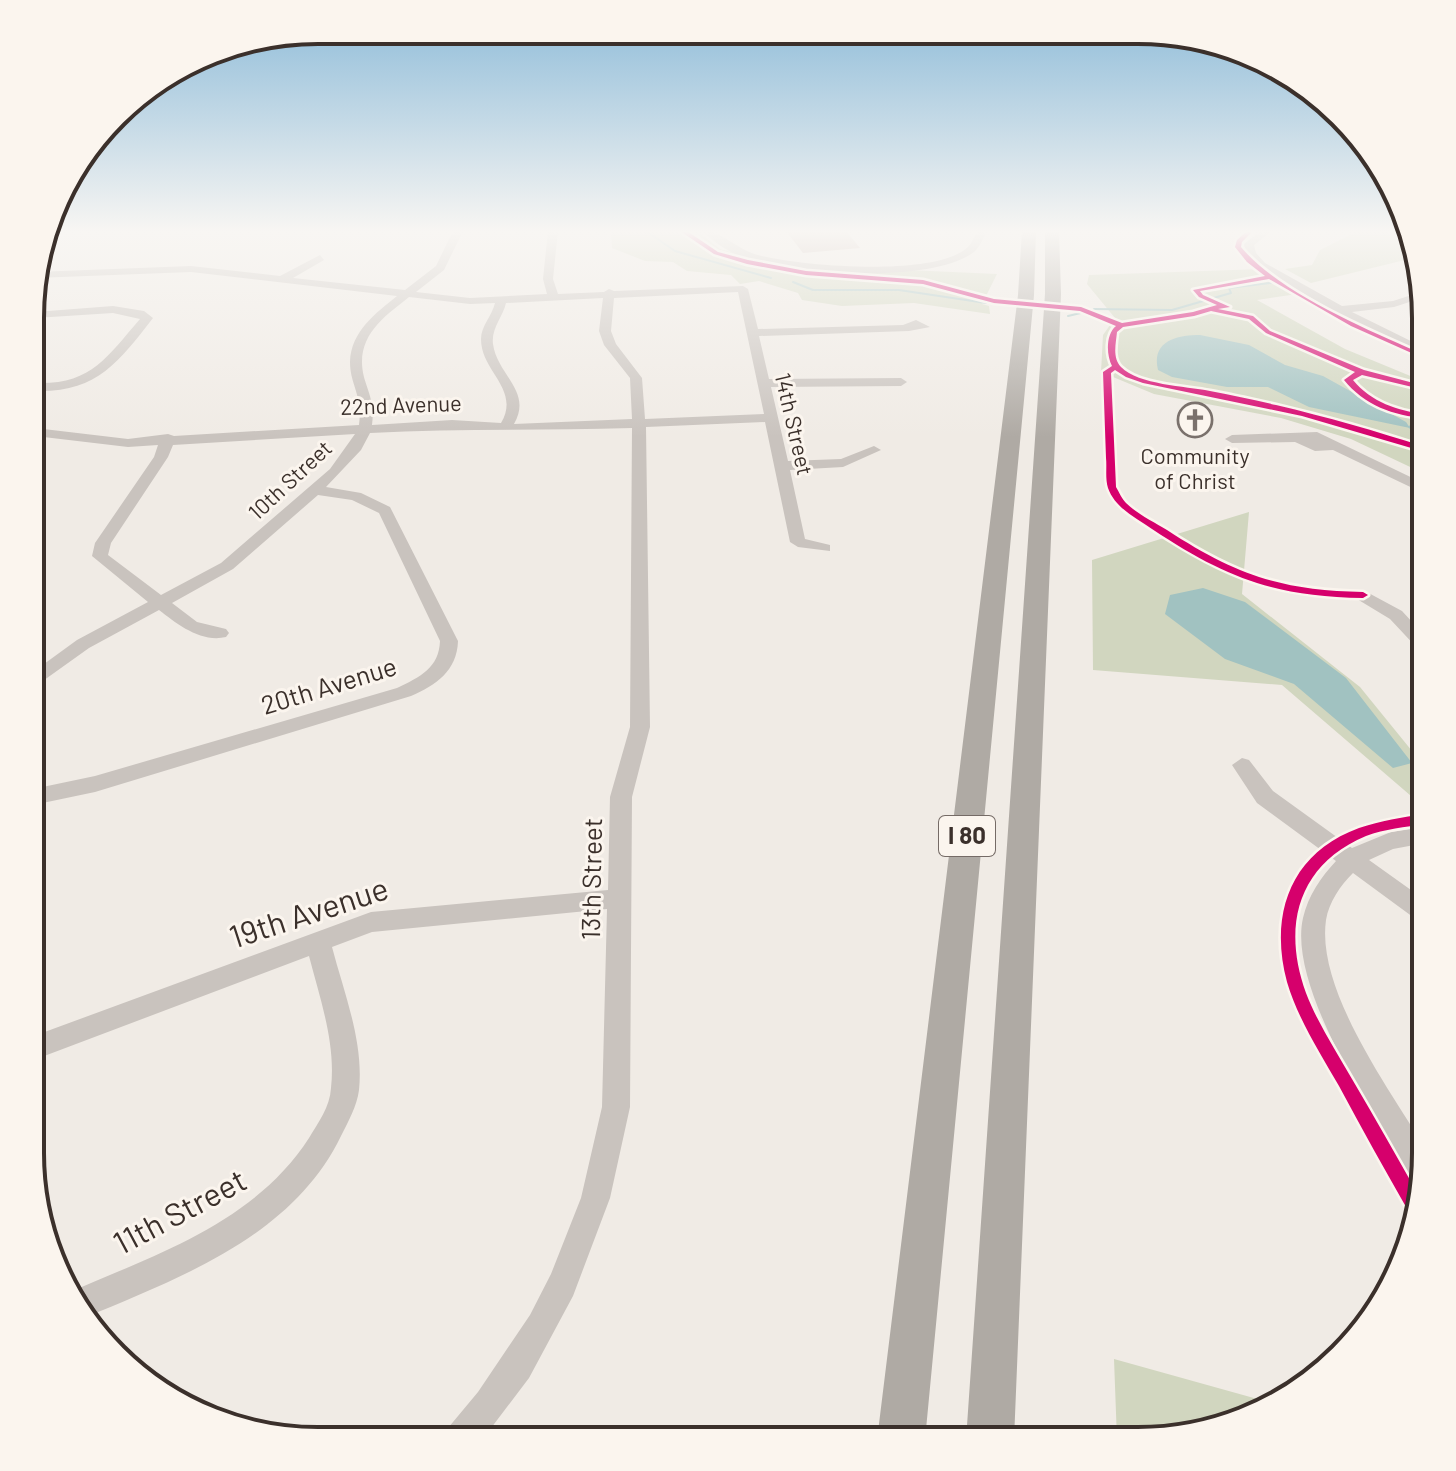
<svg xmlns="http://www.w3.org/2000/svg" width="1456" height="1471" font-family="Barlow,sans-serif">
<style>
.green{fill:#d1d6bf}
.water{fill:#a1c2c1}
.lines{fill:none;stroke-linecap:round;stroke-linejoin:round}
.stream-far1{stroke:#a1c2c1;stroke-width:2}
.stream{stroke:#a1c2c1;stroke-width:3}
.building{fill:#c3afa7}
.minor{fill:#c9c3be;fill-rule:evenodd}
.highway{fill:#afaaa4;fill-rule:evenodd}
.cycleway-casing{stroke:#fbf5ee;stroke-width:5}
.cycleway{fill:#d6006c;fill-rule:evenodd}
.labels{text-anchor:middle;stroke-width:6;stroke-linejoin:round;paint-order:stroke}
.far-street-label{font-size:22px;fill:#3b302b;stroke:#fbf5ee}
.far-poi-label{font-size:22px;fill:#3b302b;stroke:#fbf5ee}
.shield{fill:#fbf5ee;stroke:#756b66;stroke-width:2}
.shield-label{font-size:24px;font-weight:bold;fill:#3b302b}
.street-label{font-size:26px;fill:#3b302b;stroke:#fbf5ee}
.near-street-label{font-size:32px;fill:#3b302b;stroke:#fbf5ee}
.rim{fill:none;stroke:#3b302b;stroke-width:4}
</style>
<rect width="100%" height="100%" fill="#f0ebe5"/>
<path class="green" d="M697 231 720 249 773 264 997 274 982 304 989 306 990 314 914 303 842 306 802 300 798 293 759 281 740 284 731 275 687 271 673 262 645 261 612 248 611 232 616 231Z
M1358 231H1412L1417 257 1311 283 1285 269 1312 265 1320 250Z
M1262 269 1304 293 1257 300 1345 349 1425 382V474L1351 439 1281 418 1154 394 1101 372 1103 335 1115 318 1087 284 1089 275Z
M1249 512 1242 594 1360 687 1425 767V808L1282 685 1093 670 1092 560Z
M1114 1359 1261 1400 1262 1409C1217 1433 1168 1440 1117 1440Z"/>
<path class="water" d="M1200 335 1249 345 1285 365 1323 376 1406 422 1410 428 1309 407 1268 387H1227L1172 377 1158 370C1151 341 1177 335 1200 335Z
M1203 588 1245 602 1346 678 1412 763 1393 768 1294 684 1225 659 1165 614 1170 595Z"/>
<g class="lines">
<path class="stream-far1" d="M646 231 675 251 771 278
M793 282 813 290H899L986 303
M1094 309 1172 310 1231 293 1229 288 1278 282
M1068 316 1085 312"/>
<path class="stream" d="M1410 427 1425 433"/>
</g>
<path class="building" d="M786 231H846L860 248 803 253Z"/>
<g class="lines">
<path class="minor" d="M453 231H463L444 270 416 292 470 298 547 294 543 279 548 231H558L553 279 558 294 604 292 609 289 614 291 743 286 748 289 758 329 903 325 916 320 930 327 909 331 759 336 769 379 901 378 907 382 901 386 771 387 788 461 841 459 874 446 881 450 843 467 790 470 805 539 830 545V551L798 547 790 542 765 422 646 427 650 727 632 797 630 1107 610 1198 573 1296 529 1378 482 1440H443L448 1428 478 1392 530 1315 551 1274 581 1198 602 1107 607 909 372 932 332 947C344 993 364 1042 359 1090 357 1106 348 1122 341 1136 292 1237 181 1277 84 1318L70 1292C157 1254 255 1222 309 1138 318 1123 330 1107 331 1088 336 1043 320 999 309 956L31 1061V1037L371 912 608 890 610 797 630 727 632 428C544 431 457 428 370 433L361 450 326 487 361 493 390 507 458 641C457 671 436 685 411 696L95 792 33 805V789L95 776 397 688C420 677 439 668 440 641L379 513 352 500 318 495 233 569 172 603 197 622 226 629 229 633 226 637C201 643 177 624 159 610L89 648 33 688V672L77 640 148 602 92 556 95 543 154 457 158 445 128 447 35 436V428L128 439 168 434 174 436 359 425C363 395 350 385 350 362 351 331 376 313 397 296L191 272 35 278V272L191 266 280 276 320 255 324 260 293 278 405 290 436 266ZM738 292 764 414 645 419 642 378 616 344 611 331 614 298ZM409 297 470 304 495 303C492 316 481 326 481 339 481 372 521 389 501 423L452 420 372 425C376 395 362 385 362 362 362 331 388 314 409 297ZM603 298 599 331 604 345 630 378 632 419 514 424C533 391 497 375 493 344 491 328 503 317 506 303ZM355 434 330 469 221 563 161 595 108 555 111 543 168 457 173 445Z
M703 231C722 231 738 250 758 255 800 266 935 278 968 247 972 243 975 235 977 231H987C983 238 980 247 974 252 932 284 793 275 744 258 729 252 714 243 703 231Z
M1261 231H1272L1254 245 1256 253 1265 263 1342 306 1393 301 1424 291 1425 297 1394 307 1352 312 1425 348V356L1376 335 1257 267 1246 254 1244 244Z
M113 306 144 311 153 318C118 363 96 393 35 391V383C91 385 106 358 140 319L113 313 35 318V312Z
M1317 432 1425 484V494L1333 450 1315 451 1295 442 1232 443 1225 439 1232 435Z
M1363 590 1402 611 1425 636V652L1419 650 1390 619 1357 599 1354 595Z
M1242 758 1249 760 1273 791 1352 848 1391 832 1425 827V843L1393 849 1369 860 1425 900V923L1417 920 1353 873C1340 886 1329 902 1326 920 1316 990 1390 1090 1425 1148V1172L1421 1188 1415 1185C1379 1124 1287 988 1303 918 1308 896 1321 877 1336 861L1257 803 1232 765Z"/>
<path class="highway" d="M1022 231H1036L1034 295 925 1440H877L1018 295Z
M1045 231H1059L1061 294 1014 1440H966L1045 294Z"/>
<g class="cycleway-casing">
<path id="cycleway" d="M680 231H687L718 252 748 260 806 271 923 280 994 299 1081 307 1122 323 1193 312 1217 305 1199 297 1193 290 1265 276 1247 262 1235 247 1237 240 1247 231H1253L1242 242 1241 247C1279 293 1370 331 1425 355V359L1351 326 1269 279 1200 291 1203 295 1230 307 1218 309 1253 316 1270 331 1364 370 1425 386V390L1362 375 1353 380C1371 402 1398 411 1425 414V418C1394 416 1364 405 1344 380L1355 372 1266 333 1249 319 1211 311 1194 316 1123 327 1117 332C1116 343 1112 358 1121 367 1139 385 1185 386 1210 391 1232 395 1254 400 1276 405 1327 417 1376 431 1425 447V452L1302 416 1143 383 1126 377 1115 370 1111 373 1116 487C1119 492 1122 499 1126 503 1137 514 1154 522 1167 530 1236 575 1280 590 1363 592L1368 595 1363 598C1273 596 1226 578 1152 529 1136 518 1115 508 1108 488 1105 479 1107 467 1106 458 1105 429 1104 401 1103 372L1112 366C1106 354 1106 334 1116 326L1080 311 994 303 923 284 806 275 747 264 714 254Z
M1425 814V824C1405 827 1385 829 1366 836 1297 865 1282 927 1306 993 1318 1024 1336 1051 1352 1079 1375 1118 1397 1157 1419 1196L1414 1216 1410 1214C1386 1172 1362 1129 1339 1086 1320 1053 1298 1019 1287 982 1269 915 1290 853 1359 828 1381 821 1402 817 1425 814Z"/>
</g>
<use href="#cycleway" class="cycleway"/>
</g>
<linearGradient id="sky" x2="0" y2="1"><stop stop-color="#8bbad8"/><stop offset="0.53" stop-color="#f8f6f3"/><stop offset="1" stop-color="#f8f6f3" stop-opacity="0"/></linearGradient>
<rect width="1456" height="437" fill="url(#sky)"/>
<defs>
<g id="church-ring" transform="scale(1.8)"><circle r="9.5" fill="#fbf5ee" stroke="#7a716c" stroke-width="1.5"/><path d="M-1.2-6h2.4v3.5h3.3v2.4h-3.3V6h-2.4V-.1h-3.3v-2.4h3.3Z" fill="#7a716c"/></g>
</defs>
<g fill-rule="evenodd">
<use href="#church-ring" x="1195" y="420"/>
</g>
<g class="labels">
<g class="far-street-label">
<text transform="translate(401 405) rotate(-2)" y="8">22nd Avenue</text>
<text transform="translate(794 424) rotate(77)" y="8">14th Street</text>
<text transform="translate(290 480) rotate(-43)" y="8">10th Street</text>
</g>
<g class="far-poi-label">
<text x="1195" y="464">Community<tspan x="1195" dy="25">of Christ</tspan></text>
</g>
<rect class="shield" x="939" y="816" width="56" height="40" rx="6"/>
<g class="shield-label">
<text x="967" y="844">I 80</text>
</g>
<g class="street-label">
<text transform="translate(329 686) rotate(-17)" y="9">20th Avenue</text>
<text transform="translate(592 879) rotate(-89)" y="9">13th Street</text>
</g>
<g class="near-street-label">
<text transform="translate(309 913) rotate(-18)" y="11">19th Avenue</text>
<text transform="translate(180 1212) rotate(-28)" y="11">11th Street</text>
</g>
</g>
<path d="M0 0H1456V1471H0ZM318 44H1138A274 274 0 0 1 1412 318V1153A274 274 0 0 1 1138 1427H318A274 274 0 0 1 44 1153V318A274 274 0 0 1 318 44Z" fill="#fbf5ee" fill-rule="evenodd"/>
<path class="rim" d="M318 44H1138A274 274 0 0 1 1412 318V1153A274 274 0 0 1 1138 1427H318A274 274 0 0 1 44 1153V318A274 274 0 0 1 318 44Z"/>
</svg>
